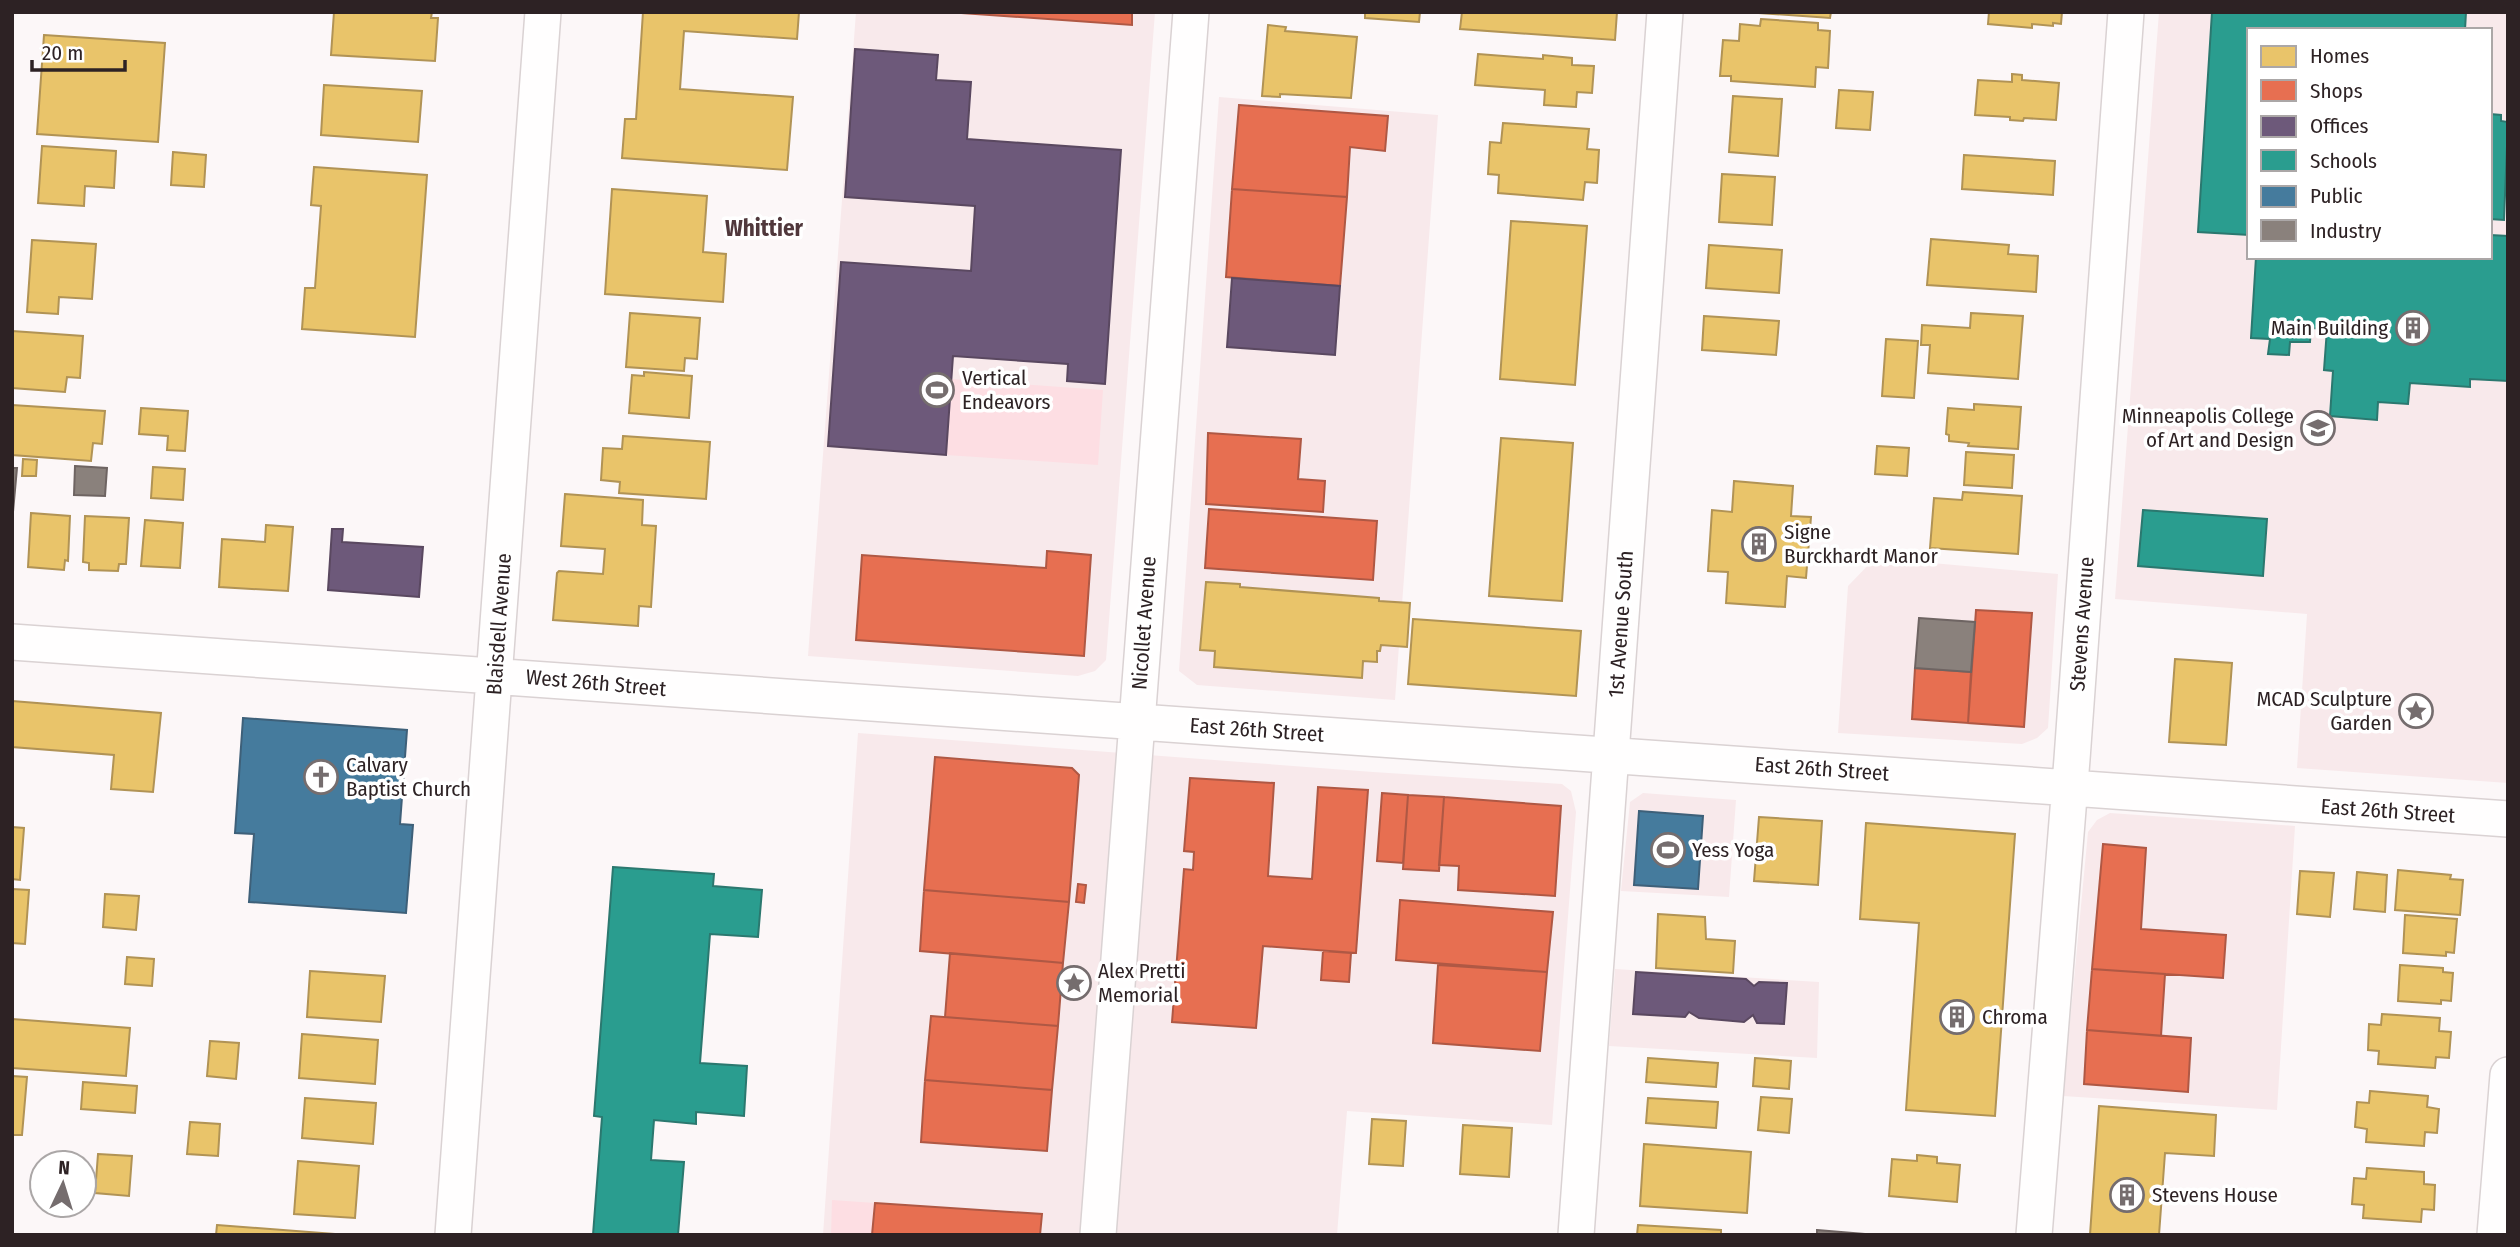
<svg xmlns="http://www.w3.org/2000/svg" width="2520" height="1247" font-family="'Fira Sans Condensed',sans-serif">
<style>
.built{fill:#f8e9eb;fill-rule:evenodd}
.green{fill:#fddee3}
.homes{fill:#e9c46a;stroke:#b19355;stroke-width:2}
.shops{fill:#e76f51;stroke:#af5844;stroke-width:2}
.offices{fill:#6d597a;stroke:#5a4860;stroke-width:2}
.schools{fill:#2a9d8f;stroke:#2b786f;stroke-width:2}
.public{fill:#457b9d;stroke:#3e6079;stroke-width:2}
.industry{fill:#8a817c;stroke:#6e6462;stroke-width:2}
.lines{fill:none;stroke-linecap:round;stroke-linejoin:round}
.minor-casing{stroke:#dad2d3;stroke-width:38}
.minor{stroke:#fffefe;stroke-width:35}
.labels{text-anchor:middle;stroke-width:7;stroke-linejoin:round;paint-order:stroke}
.poi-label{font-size:21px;fill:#2d2224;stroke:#fff;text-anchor:start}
.street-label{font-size:21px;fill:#2d2224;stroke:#fff}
.neighbourhood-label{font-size:23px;font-weight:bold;fill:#50383c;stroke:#fff}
</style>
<rect width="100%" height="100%" fill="#fcf7f8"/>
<path class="built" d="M856 12H1155L1106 660 1095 671 1078 676 808 656Z
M2159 12H2508V783L2297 768 2307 614 2115 599ZM2249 30H2490V257H2249Z
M1219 97 1438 115 1395 700 1197 685 1179 671Z
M1875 558 2058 574 2048 728 2037 738 2022 744 1838 733 1848 586Z
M858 733 1373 772 1562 784 1571 791 1576 812 1552 1125 1347 1111 1337 1235H823Z
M1643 793 1736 800 1729 897 1621 891 1630 802Z
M2110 813 2295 826 2277 1110 2063 1096 2088 832 2097 820Z
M1615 969 1819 982 1817 1058 1609 1046Z"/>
<path class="green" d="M952 379 1103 390 1098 465 946 455Z
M832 1200 875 1203 872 1235H831Z"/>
<path class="homes" d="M334 12H432L431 18H438L435 61 331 55Z
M643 12H799L797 39 684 31 680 89 793 97 787 170 622 158 625 119H636Z
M1365 12H1420L1419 22 1365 18Z
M1462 12H1617L1615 40 1460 29Z
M1744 12H1831L1830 18Z
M1989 12H2062L2061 24 2053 23V26L2032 24V28L1988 24Z
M1761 19 1818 23V30L1830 31 1828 68 1816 67 1815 87 1731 81V76H1720L1723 40 1739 41 1740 24 1760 26Z
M1268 25 1286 27 1285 31 1357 37 1351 98 1280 94V97L1262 96Z
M44 35 165 43 158 142 37 134Z
M1478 54 1543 59V55L1572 58V65L1594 66 1592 93 1577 92 1576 107 1544 105 1545 90 1475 85Z
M2012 74 2022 75V80L2059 83 2056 120 2024 118 2023 121 2010 120V117L1975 115 1978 80 2012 82Z
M324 85 422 91 418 142 321 135Z
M1839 90 1873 92 1870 130 1836 128Z
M1733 96 1782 99 1778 156 1729 152Z
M1503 123 1589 129 1587 149 1599 150 1597 183 1585 182 1583 200 1498 193 1499 175 1488 174 1490 142 1501 143Z
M42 146 116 151 114 188 85 186 84 206 38 203Z
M173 152 206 155 204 187 171 185Z
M1964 155 2055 161 2053 195 1962 189Z
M314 167 427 175 415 337 302 329 305 288H315L321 206 311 205Z
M1722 174 1775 177 1772 225 1719 222Z
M612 189 707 196 703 252 726 254 723 302 605 294Z
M1511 221 1587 226 1575 385 1500 379Z
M1931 239 2009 245 2008 254 2038 256 2036 292 1927 285Z
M32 240 96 244 92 299 59 297 58 314 27 312Z
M1709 245 1782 250 1779 293 1706 288Z
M630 313 700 318 697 359 685 358 684 371 626 367Z
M1971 313 2023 316 2018 379 1928 373 1930 345H1921L1922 325 1970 328Z
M1704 316 1779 321 1776 355 1702 350Z
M12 331 83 336 80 378 67 377 65 392 12 388Z
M1886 339 1918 341 1914 398 1882 396Z
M644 372 692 376 689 418 629 413 632 375 644 376Z
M1974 404 2021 407 2018 449 1968 446 1969 443 1949 441V435L1946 434 1948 408 1974 410Z
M12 405 105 411 102 444 93 443 91 461 12 455Z
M141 408 188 411 185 451 167 450 168 436 139 434Z
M623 436 710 442 706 499 619 493 620 482 601 480 603 448 622 449Z
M1501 438 1573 443 1562 601 1489 596Z
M1877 446 1909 448 1907 476 1875 474Z
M1966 452 2014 455 2012 488 1964 485Z
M23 459 37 460 36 476H22Z
M153 467 185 469 183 500 151 498Z
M1734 481 1793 486 1791 516 1811 517 1806 578 1787 576 1785 607 1726 603 1728 572 1708 571 1712 510 1732 512Z
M1963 492 2022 496 2018 554 1930 548 1934 498 1962 500Z
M565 494 643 500 642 525 656 526 651 607 639 606 638 626 553 620 557 573 559 571 603 574 605 549 561 546Z
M31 513 70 516 68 561 65 560 64 570 28 567Z
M85 516 129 518 126 564H119L118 571 89 570V563L83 562Z
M145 520 183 523 180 568 141 566Z
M266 525 293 527 288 591 219 587 222 539 265 542Z
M1206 582 1240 584V587L1379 598V601L1410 603 1407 647 1381 645 1380 651H1377V662L1363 661 1362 678 1214 667 1215 651 1200 650Z
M1413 619 1581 631 1576 696 1408 684Z
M2175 659 2232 663 2226 745 2169 742Z
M12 701 161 713 153 792 111 789 114 755 12 747Z
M1759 817 1822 821 1818 885 1754 881Z
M1866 823 2015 834 1995 1116 1906 1110 1919 923 1860 919Z
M12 827 24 828 20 880 12 879Z
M2398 870 2451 875 2450 879 2463 880 2460 915 2395 910Z
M2300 871 2334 873 2330 917 2297 914Z
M2357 872 2387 875 2385 912 2354 909Z
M12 889 29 890 25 944 12 943Z
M105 894 139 896 136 930 103 927Z
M1658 914 1705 917 1706 939 1735 941 1733 973 1656 968Z
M2405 915 2457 919 2454 953 2446 952V956L2403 953Z
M127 957 154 959 152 986 125 984Z
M2400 965 2443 968V972L2453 973 2451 1001 2441 1000V1004L2398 1001Z
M310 971 385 976 381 1022 307 1017Z
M2382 1014 2440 1018 2439 1031 2451 1032 2449 1058 2436 1057 2435 1068 2378 1064 2379 1051 2368 1050 2369 1024 2381 1025Z
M12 1019 130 1028 126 1076 12 1068Z
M302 1034 378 1040 375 1084 299 1078Z
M210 1041 239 1043 236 1079 207 1076Z
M1648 1058 1718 1063 1716 1087 1646 1082Z
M1755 1058 1791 1061 1789 1089 1753 1086Z
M12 1076 27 1077 22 1135H12Z
M83 1082 137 1086 135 1113 81 1109Z
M2370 1091 2428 1096 2427 1107 2439 1109 2437 1133 2425 1132 2424 1146 2366 1142 2367 1129 2355 1127 2357 1102 2369 1103Z
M1761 1097 1792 1099 1789 1133 1758 1130Z
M305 1098 376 1103 373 1144 302 1138Z
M1648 1098 1718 1102 1716 1128 1646 1123Z
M2099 1106 2216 1115 2214 1156 2165 1153 2159 1235H2090Z
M1372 1119 1406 1121 1403 1166 1369 1164Z
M190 1122 220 1124 218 1156 187 1154Z
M1463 1125 1512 1128 1509 1177 1460 1174Z
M1644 1144 1751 1152 1747 1213 1640 1206Z
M98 1154 132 1156 129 1196 95 1193Z
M1917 1155 1937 1157V1163L1960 1165 1957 1202 1889 1196 1892 1159 1917 1161Z
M298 1161 359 1166 355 1218 294 1214Z
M2367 1168 2424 1172V1184L2435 1185 2434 1210 2422 1209 2421 1222 2363 1218 2364 1205 2352 1204 2354 1178 2366 1179Z
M217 1225 348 1235H216Z
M1638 1225 1721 1230V1235H1637Z"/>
<path class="shops" d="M947 12H1132V25Z
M1239 105 1388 116 1385 151 1350 147 1347 197 1232 189Z
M1232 189 1347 197 1340 286 1226 277Z
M1208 433 1301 439 1298 479 1325 481 1323 512 1206 504Z
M1209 509 1377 521 1373 580 1205 568Z
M1047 551 1091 555 1084 656 856 640 862 555 1046 568Z
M1976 610 2032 613 2024 727 1968 723Z
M1915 668 1971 672 1968 723 1912 719Z
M935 757 1072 768 1079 775 1069 902 924 890Z
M1190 778 1274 783 1268 876 1312 879 1318 787 1368 790 1356 953 1263 946 1256 1028 1172 1022 1184 869 1193 870 1194 852 1184 851Z
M1382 793 1408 795 1403 863 1377 861Z
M1408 795 1444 797 1439 871 1403 869Z
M1444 797 1561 806 1555 896 1458 890 1459 866 1439 865Z
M2103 844 2146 848 2141 929 2226 935 2223 978 2092 969Z
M1078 884 1086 885 1084 903 1076 902Z
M924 890 1069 902 1063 963 920 951Z
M1400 900 1553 912 1547 972 1396 960Z
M1323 951 1351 953 1349 982 1321 980Z
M950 953 1063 963 1058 1026 945 1017Z
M1438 965 1547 972 1540 1051 1433 1043Z
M2092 969 2165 974 2161 1036 2087 1030Z
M931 1016 1058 1026 1052 1090 925 1080Z
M2087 1030 2191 1038 2188 1092 2084 1084Z
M925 1080 1052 1090 1047 1151 921 1142Z
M875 1203 1042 1214 1040 1235H872Z"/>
<path class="offices" d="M855 49 938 55 936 80 971 82 967 139 1121 150 1105 384 1067 381 1068 364 953 356 946 455 828 446 841 262 971 271 975 206 845 197Z
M1232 278 1340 286 1335 355 1227 347Z
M332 529H343L342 542 423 547 419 597 328 590Z
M1636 972 1746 979 1754 986 1759 982 1787 983 1784 1024 1757 1023 1753 1015 1744 1022 1699 1018 1689 1012 1685 1017 1633 1014Z"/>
<path class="schools" d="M2212 12H2466L2465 30H2249V235L2198 232Z
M2490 114 2501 115V121L2508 122 2504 220 2490 219Z
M2490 235 2508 236V381L2470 379V387L2410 383 2408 404 2378 402 2377 420 2330 416 2333 371 2324 370 2327 329 2311 328 2310 342H2290L2289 355 2268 354 2270 339 2251 338 2256 257H2490Z
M2143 510 2267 519 2263 576 2138 566Z
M613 867 714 874 713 886 762 890 758 937 710 934 700 1063 747 1066 744 1116 696 1112V1124L654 1120 651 1160 684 1162 678 1235H593L602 1117 594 1116Z"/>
<path class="public" d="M243 718 407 730 400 824 413 825 406 913 249 902 254 834 235 833Z
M1639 811 1703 816 1698 889 1634 885Z"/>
<path class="industry" d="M75 466 107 468 105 496 74 495Z
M12 468H17L13 512H12Z
M1919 618 1975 622 1971 672 1915 668Z
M1817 1230 1865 1234 1817 1235Z"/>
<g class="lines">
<g class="minor-casing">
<path id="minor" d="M12 642C844 700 1676 759 2508 819
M453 1235 543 12
M1098 1235 1191 12
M1576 1235 1665 12
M2034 1235 2072 759 2126 12
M2495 1235 2508 1075"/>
</g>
<use href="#minor" class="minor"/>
</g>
<defs>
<g id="building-ring" transform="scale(1.75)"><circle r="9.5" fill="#fff" stroke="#756d6e" stroke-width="1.5"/><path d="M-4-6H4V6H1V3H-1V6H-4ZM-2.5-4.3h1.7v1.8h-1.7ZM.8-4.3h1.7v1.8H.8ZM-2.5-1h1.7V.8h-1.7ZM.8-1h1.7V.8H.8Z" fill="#756d6e"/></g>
<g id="stadium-ring" transform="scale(1.75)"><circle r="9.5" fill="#fff" stroke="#756d6e" stroke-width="1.5"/><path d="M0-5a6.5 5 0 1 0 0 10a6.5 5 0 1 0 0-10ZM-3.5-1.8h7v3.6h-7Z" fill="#756d6e"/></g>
<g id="university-ring" transform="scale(1.75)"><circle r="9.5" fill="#fff" stroke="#756d6e" stroke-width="1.5"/><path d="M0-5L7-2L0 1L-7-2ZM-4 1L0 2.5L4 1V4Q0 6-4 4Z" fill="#756d6e"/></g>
<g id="sight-ring" transform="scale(1.75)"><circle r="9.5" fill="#fff" stroke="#756d6e" stroke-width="1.5"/><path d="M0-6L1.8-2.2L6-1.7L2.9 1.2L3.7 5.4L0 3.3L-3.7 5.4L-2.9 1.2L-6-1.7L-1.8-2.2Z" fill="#756d6e"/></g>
<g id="church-ring" transform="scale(1.75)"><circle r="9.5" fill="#fff" stroke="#756d6e" stroke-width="1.5"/><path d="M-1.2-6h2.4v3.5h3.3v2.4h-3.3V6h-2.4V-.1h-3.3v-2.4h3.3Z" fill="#756d6e"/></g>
</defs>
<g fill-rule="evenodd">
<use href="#building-ring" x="2413" y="328"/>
<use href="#stadium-ring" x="937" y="390"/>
<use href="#university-ring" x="2318" y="428"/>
<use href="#building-ring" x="1759" y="544"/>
<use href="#sight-ring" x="2416" y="711"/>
<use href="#church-ring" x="321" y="777"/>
<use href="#stadium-ring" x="1668" y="850"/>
<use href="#sight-ring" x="1074" y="983"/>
<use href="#building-ring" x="1957" y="1017"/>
<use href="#building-ring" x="2127" y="1195"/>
</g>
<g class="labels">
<g class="poi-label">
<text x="2388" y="335" text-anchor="end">Main Building</text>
<text x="962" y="385">Vertical<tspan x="962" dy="24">Endeavors</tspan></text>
<text x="2294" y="423" text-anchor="end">Minneapolis College<tspan x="2294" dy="24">of Art and Design</tspan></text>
<text x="1784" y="539">Signe<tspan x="1784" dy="24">Burckhardt Manor</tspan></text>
<text x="2392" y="706" text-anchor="end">MCAD Sculpture<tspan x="2392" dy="24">Garden</tspan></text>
<text x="346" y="772">Calvary<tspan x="346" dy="24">Baptist Church</tspan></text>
<text x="1692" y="857">Yess Yoga</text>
<text x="1098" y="978">Alex Pretti<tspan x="1098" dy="24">Memorial</tspan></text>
<text x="1982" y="1024">Chroma</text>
<text x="2152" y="1202">Stevens House</text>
</g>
<g class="street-label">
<text transform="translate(1144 623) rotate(-86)" y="7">Nicollet Avenue</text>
<text transform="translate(499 624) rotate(-86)" y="7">Blaisdell Avenue</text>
<text transform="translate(1621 624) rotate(-86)" y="7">1st Avenue South</text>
<text transform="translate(2082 624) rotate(-86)" y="7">Stevens Avenue</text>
<text transform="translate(596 683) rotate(5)" y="7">West 26th Street</text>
<text transform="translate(1257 730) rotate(4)" y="7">East 26th Street</text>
<text transform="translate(1822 769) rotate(4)" y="7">East 26th Street</text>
<text transform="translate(2388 811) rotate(4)" y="7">East 26th Street</text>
</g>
<g class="neighbourhood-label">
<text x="764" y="236">Whittier</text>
</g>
</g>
<rect width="2520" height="1247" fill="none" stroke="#2d2224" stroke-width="28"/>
<rect x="2247" y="28" width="245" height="231" fill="#ffffff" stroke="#aba7a7" stroke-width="2"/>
<rect x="2261" y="46" width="35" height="21" fill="#e9c46a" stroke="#aba7a7" stroke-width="2"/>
<text x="2310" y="63" font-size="21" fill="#2d2224">Homes</text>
<rect x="2261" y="80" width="35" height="21" fill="#e76f51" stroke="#aba7a7" stroke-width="2"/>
<text x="2310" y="98" font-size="21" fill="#2d2224">Shops</text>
<rect x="2261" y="116" width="35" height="21" fill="#6d597a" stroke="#aba7a7" stroke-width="2"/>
<text x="2310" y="133" font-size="21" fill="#2d2224">Offices</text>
<rect x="2261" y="150" width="35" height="21" fill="#2a9d8f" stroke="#aba7a7" stroke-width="2"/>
<text x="2310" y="168" font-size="21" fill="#2d2224">Schools</text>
<rect x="2261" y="186" width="35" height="21" fill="#457b9d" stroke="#aba7a7" stroke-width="2"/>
<text x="2310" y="203" font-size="21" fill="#2d2224">Public</text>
<rect x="2261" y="220" width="35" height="21" fill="#8a817c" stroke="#aba7a7" stroke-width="2"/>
<text x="2310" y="238" font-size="21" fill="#2d2224">Industry</text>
<g transform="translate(63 1184) rotate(4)"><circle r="33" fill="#ffffff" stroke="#aba7a7" stroke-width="2"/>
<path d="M0-5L12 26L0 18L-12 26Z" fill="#756d6e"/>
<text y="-10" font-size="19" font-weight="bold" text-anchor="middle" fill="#2d2224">N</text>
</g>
<path d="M32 60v10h93v-10" fill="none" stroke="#2d2224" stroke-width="3.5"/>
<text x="42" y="60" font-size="21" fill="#2d2224" stroke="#ffffff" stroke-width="5" paint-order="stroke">20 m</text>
</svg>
